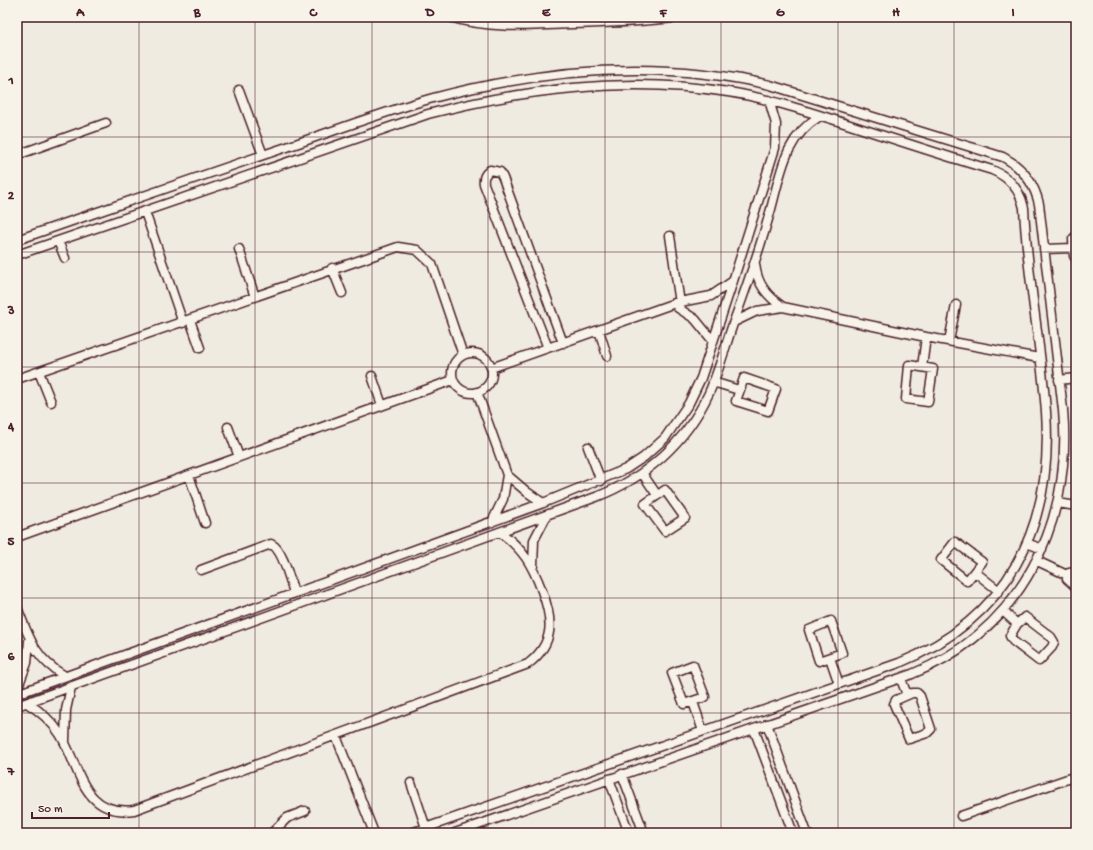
<svg xmlns="http://www.w3.org/2000/svg" width="1093" height="850" font-family="'Gochi Hand',sans-serif">
<style>
.lines{fill:none;stroke-linecap:round;stroke-linejoin:round}
.minor-casing{stroke:#4a1f2b;stroke-width:11}
.minor{stroke:#f7f3e8;stroke-width:8}
.grid{fill:none;stroke:#4a1f2b;stroke-width:1;stroke-opacity:0.55}
.neatline{fill:none;stroke:#4a1f2b;stroke-width:1.5}
.grid-label{font-size:13px;text-anchor:middle;font-weight:bold;fill:#4a1f2b}
</style>
<rect width="100%" height="100%" fill="#f0ebe0"/>
<filter id="ink" filterUnits="userSpaceOnUse"><feTurbulence type="fractalNoise" baseFrequency=".025" numOctaves="2"/><feDisplacementMap in="SourceGraphic" scale="8" xChannelSelector="R" yChannelSelector="G"/><feConvolveMatrix kernelMatrix="1 2 1 2 8 2 1 2 1" color-interpolation-filters="sRGB"/></filter>
<g filter="url(#ink)">
<g class="lines">
<g class="minor-casing">
<path id="minor" d="M449 17C491 29 527 26 571 24 608 23 644 22 681 17
M239 90 263 155
M17 155 106 123
M145 212 183 323
M670 236 681 310
M1076 236 1073 239 1074 256 1076 259
M17 240C107 209 197 177 287 147 336 130 383 112 433 98 543 69 658 59 770 85L1003 157C1022 167 1034 182 1039 204L1063 410C1073 524 1021 630 912 674L455 833
M58 241 65 258
M239 249 255 297
M1044 249 1073 248
M17 255 428 114C524 89 628 76 728 92 768 98 806 111 844 123 893 139 942 155 992 170 1009 177 1020 189 1024 208 1027 276 1041 344 1046 412 1054 527 1008 619 899 663L411 833
M755 264C757 284 767 296 783 307
M332 268 342 293
M678 308 695 319 713 341
M190 320 200 348
M734 322 757 311 783 307 926 337 1039 358
M599 330 607 356
M949 341 956 305
M548 348 484 184C483 177 485 174 490 170L500 172 503 178 563 343
M452 373a20 20 0 1 1 40 0a20 20 0 1 1-40 0Z
M909 365 933 369 928 402 906 399Z
M922 367 926 337
M491 368 675 303 711 296 733 281
M39 372 51 402
M372 376 382 405
M744 378 776 389 768 411 736 401Z
M17 379 398 247 417 250 432 264 463 355
M1059 380 1076 378
M713 382 739 390
M477 392 507 475 503 499 492 522
M228 427 239 457
M588 447 601 481
M642 473 657 495
M189 475 205 523
M507 475 527 492 543 503
M665 490 685 518 665 531 645 504Z
M1058 503 1076 506
M17 537 453 380
M955 542 982 562 967 581 941 560Z
M1027 543 1042 549
M1037 561 1067 575
M533 566 534 540 547 515
M201 570 271 544C283 549 290 581 294 593
M975 572 999 591
M1076 572 1069 573 1067 579 1076 587
M17 607C29 638 35 659 65 676
M1003 611 1017 624
M1025 617 1051 637 1054 642 1052 647 1039 661 1013 641 1010 636 1017 624Z
M831 621 842 653 819 661 809 630Z
M830 658 839 684
M693 665 705 697 684 704 672 673Z
M901 679 907 695
M17 689 27 663 29 641
M912 693H917L920 696 931 729 927 733 909 739 894 704 896 700Z
M17 694 543 503 626 469 644 457 665 438 689 403 701 378 733 281 775 148 776 124 769 100
M693 702 703 731
M27 703C40 711 51 720 60 734 80 766 82 817 134 810L528 664C555 643 553 620 542 591 532 564 523 549 500 532
M17 706 596 497C646 478 686 442 709 393 719 371 725 347 733 324 747 286 760 248 771 209 781 172 785 137 820 116
M767 724 807 833
M754 729 793 833
M336 736 374 833
M65 741 66 710 71 687
M622 774 644 833
M609 779 629 833
M411 783 426 828
M961 816 1076 776
M272 833 287 818 305 811"/>
</g>
<use href="#minor" class="minor"/>
</g>
</g>
<path class="grid" d="M139 17V833M255 17V833M372 17V833M488 17V833M605 17V833M721 17V833M838 17V833M954 17V833M17 137H1076M17 252H1076M17 367H1076M17 483H1076M17 598H1076M17 713H1076"/>
<rect width="1093" height="850" fill="none" stroke="#f7f3e8" stroke-width="44"/>
<path d="M32 812v6h77v-6" fill="none" stroke="#4a1f2b" stroke-width="2"/>
<text x="38" y="812" font-size="12" fill="#4a1f2b" stroke="#f7f3e8" stroke-width="3" paint-order="stroke">50 m</text>
<rect x="22" y="22" width="1049" height="806" class="neatline"/>
<g class="grid-label">
<text x="80" y="16">A</text>
<text x="197" y="16">B</text>
<text x="313" y="16">C</text>
<text x="430" y="16">D</text>
<text x="546" y="16">E</text>
<text x="663" y="16">F</text>
<text x="780" y="16">G</text>
<text x="896" y="16">H</text>
<text x="1013" y="16">I</text>
<text x="11" y="84">1</text>
<text x="11" y="199">2</text>
<text x="11" y="314">3</text>
<text x="11" y="430">4</text>
<text x="11" y="545">5</text>
<text x="11" y="660">6</text>
<text x="11" y="775">7</text>
</g>
</svg>
